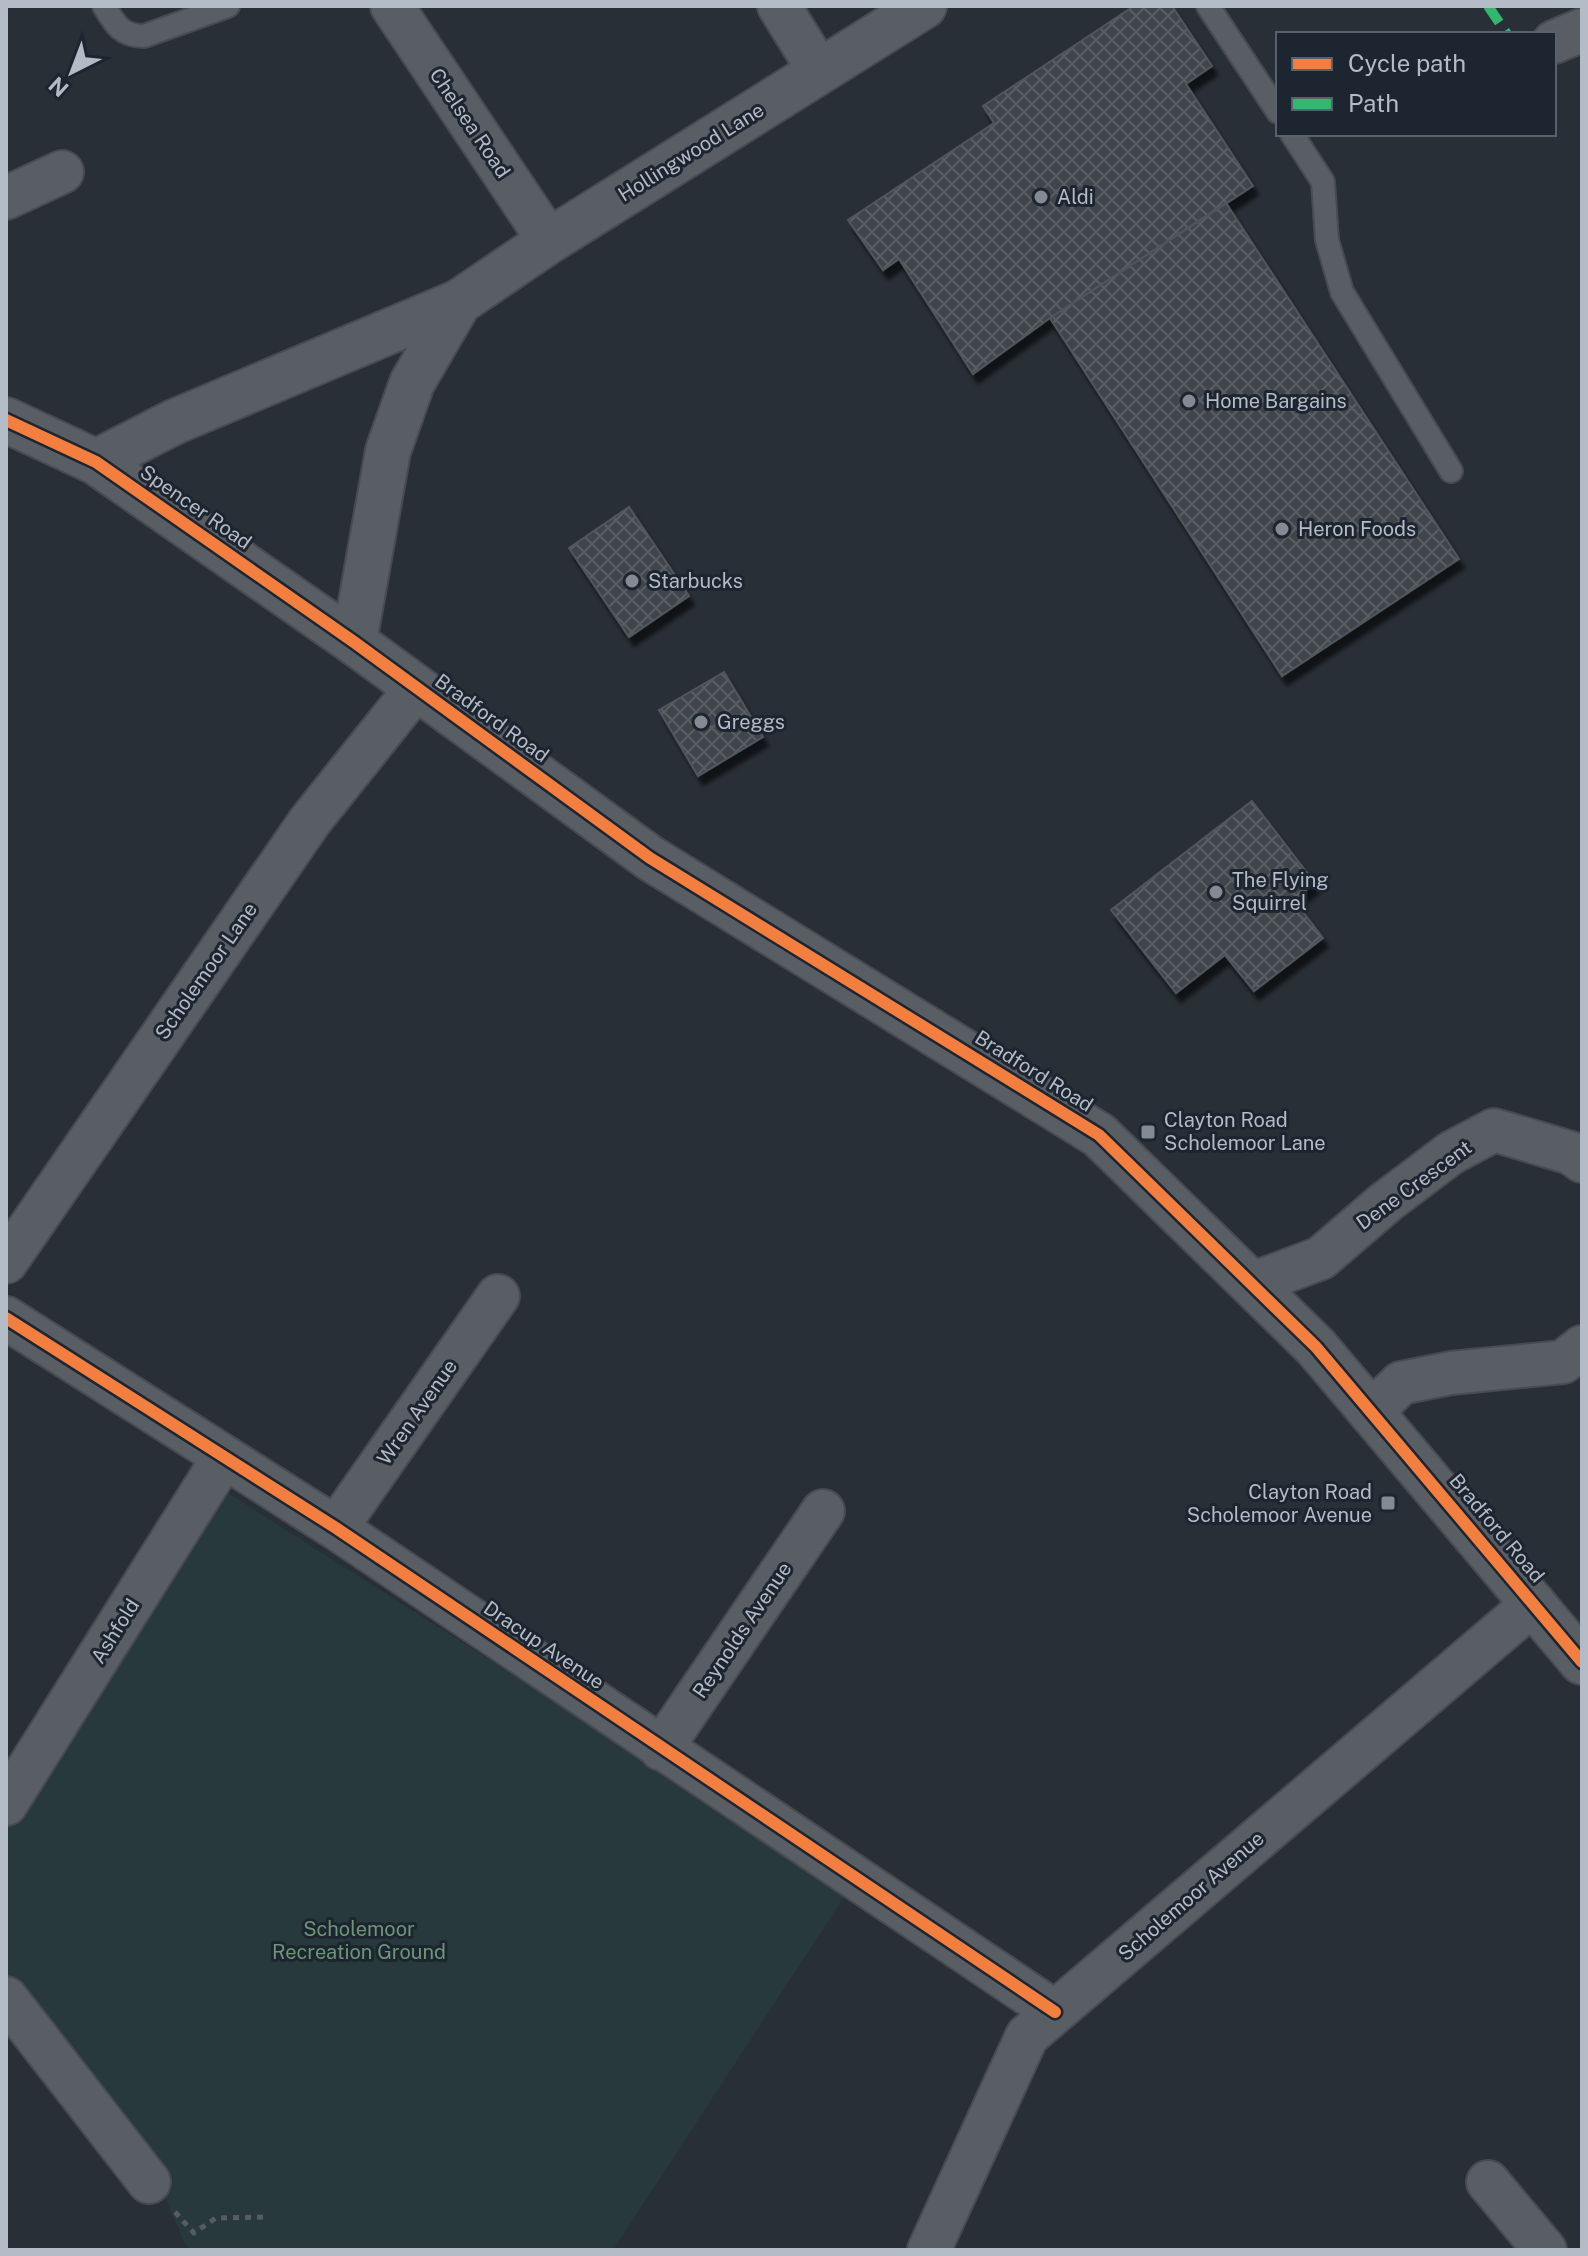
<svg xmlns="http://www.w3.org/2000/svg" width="1588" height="2256" font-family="'Public Sans',sans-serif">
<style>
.green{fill:#27393c}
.building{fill:url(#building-cross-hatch);stroke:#51565d;stroke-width:2;filter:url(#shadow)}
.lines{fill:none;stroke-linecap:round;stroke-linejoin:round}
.service-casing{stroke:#474b51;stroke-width:26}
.minor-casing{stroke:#474b51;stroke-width:46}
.tertiary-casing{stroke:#474b51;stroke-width:48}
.path{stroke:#575c61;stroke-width:5;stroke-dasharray:6 6;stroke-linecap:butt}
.service{stroke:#595d64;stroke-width:22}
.minor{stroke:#595d64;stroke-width:42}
.tertiary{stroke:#595d64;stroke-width:44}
.quiet{stroke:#33b770;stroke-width:10;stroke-dasharray:20 10;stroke-linecap:butt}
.cycleway-casing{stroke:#1d2530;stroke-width:17}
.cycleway{stroke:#f27e40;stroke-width:12}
.poi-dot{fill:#838a94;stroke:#1d2530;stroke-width:3}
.labels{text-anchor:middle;stroke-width:6;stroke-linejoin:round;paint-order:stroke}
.street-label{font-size:20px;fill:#b3bbc7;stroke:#1d2530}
.poi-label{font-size:20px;fill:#b3bbc7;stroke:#1d2530;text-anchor:start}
.park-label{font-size:20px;fill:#6b9775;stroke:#1d2530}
</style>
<defs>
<pattern id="building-cross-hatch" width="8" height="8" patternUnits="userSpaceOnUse" patternTransform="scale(2)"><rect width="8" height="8" fill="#40454b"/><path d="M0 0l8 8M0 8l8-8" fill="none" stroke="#595e63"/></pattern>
<filter id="shadow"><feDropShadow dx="5" dy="9" stdDeviation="2" flood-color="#0009"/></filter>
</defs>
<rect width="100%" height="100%" fill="#292f36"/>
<path class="green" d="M217 1486 647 1760 846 1894 613 2250H191L186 2246 158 2182 6 1982V1818Z"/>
<path class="building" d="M1134 6H1172L1212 66 1186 84 1253 186 1050 318 973 374 899 259 883 270 848 220 994 123 983 106Z
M1226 203 1459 559 1282 676 1050 318Z
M629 507 689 596 629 637 569 548Z
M724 672 763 737 698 776 659 710Z
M1252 801 1315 883 1294 900 1323 938 1254 991 1225 955 1176 993 1111 910Z"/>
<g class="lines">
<g class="service-casing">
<path id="service" d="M104 6C115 24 121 36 144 36L228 6
M1208 6 1278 112
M1292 134 1323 182 1327 240 1342 292 1451 471"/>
</g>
<g class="minor-casing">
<path id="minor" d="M392 6 549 241
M779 6 820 72
M1554 42 1582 30
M6 198 62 172
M6 1262 310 821 417 687
M1252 1284 1321 1258 1386 1202 1451 1153 1494 1130 1571 1153 1582 1161
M6 1318 336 1528 1055 2012
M1371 1412 1401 1383 1451 1373 1563 1362 1582 1347
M336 1528 498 1296
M661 1749 823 1511
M6 1804 224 1457
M6 1998 149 2182
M1488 2182 1545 2250
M929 2250 1027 2036 1534 1603"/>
</g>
<g class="tertiary-casing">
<path id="tertiary" d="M6 420 96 462 354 642 650 858 1099 1135 1316 1347 1582 1662
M96 462 174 422 459 302 549 241 924 6
M354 642 388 451 412 383 459 302"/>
</g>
<path class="path" d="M175 2212 194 2233 216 2218 264 2217"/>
<use href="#service" class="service"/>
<use href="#minor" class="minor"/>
<use href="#tertiary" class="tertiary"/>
<path class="quiet" d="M1488 6 1507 34"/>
<g class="cycleway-casing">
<path id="cycleway" d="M6 420 96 462 354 642 650 858 1099 1135 1316 1347 1582 1662
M6 1318 336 1528 1055 2012"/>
</g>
<use href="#cycleway" class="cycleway"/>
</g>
<g class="poi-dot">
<circle cx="1041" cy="197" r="8"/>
<circle cx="1189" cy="401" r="8"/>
<circle cx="1282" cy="529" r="8"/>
<circle cx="632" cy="581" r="8"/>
<circle cx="701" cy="722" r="8"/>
<circle cx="1216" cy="892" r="8"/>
<rect x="1140" y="1124" width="16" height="16" rx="4"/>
<rect x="1380" y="1495" width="16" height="16" rx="4"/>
</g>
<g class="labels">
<g class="street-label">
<text transform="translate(470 123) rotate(56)" y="7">Chelsea Road</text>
<text transform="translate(691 152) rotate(-32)" y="7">Hollingwood Lane</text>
<text transform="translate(196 507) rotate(35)" y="7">Spencer Road</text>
<text transform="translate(492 718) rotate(36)" y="7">Bradford Road</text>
<text transform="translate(206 971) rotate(-55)" y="7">Scholemoor Lane</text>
<text transform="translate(1034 1071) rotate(32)" y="7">Bradford Road</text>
<text transform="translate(1414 1185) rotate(-36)" y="7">Dene Crescent</text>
<text transform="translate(417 1412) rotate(-55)" y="7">Wren Avenue</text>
<text transform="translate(1497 1528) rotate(50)" y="7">Bradford Road</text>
<text transform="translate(742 1630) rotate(-56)" y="7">Reynolds Avenue</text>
<text transform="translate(115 1631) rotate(-58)" y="7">Ashfold</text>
<text transform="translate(544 1645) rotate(34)" y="7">Dracup Avenue</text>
<text transform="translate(1191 1896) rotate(-41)" y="7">Scholemoor Avenue</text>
</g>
<g class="poi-label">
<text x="1057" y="204">Aldi</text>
<text x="1205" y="408">Home Bargains</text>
<text x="1298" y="536">Heron Foods</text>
<text x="648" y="588">Starbucks</text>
<text x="717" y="729">Greggs</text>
<text x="1232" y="887">The Flying<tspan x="1232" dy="23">Squirrel</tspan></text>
<text x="1164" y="1127">Clayton Road<tspan x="1164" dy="23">Scholemoor Lane</tspan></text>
<text x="1372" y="1499" text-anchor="end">Clayton Road<tspan x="1372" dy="23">Scholemoor Avenue</tspan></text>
</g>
<g class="park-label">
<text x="359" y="1936">Scholemoor<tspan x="359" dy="23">Recreation Ground</tspan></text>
</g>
</g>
<rect width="1588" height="2256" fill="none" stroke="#b3bbc7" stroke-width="16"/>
<rect x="1276" y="32" width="280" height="104" fill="#1d2530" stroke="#59616c" stroke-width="2"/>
<rect x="1292" y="58" width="40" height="12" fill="#f27e40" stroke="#59616c" stroke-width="2"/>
<text x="1348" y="72" font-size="24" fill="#b3bbc7">Cycle path</text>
<rect x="1292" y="98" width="40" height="12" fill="#33b770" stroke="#59616c" stroke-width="2"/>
<text x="1348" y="112" font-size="24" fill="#b3bbc7">Path</text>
<g transform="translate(72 72) rotate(222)" stroke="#1d2530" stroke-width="6" paint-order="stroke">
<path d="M0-6L14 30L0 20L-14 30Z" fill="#b3bbc7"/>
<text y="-12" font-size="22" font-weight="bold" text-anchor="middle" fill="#b3bbc7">N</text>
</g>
</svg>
